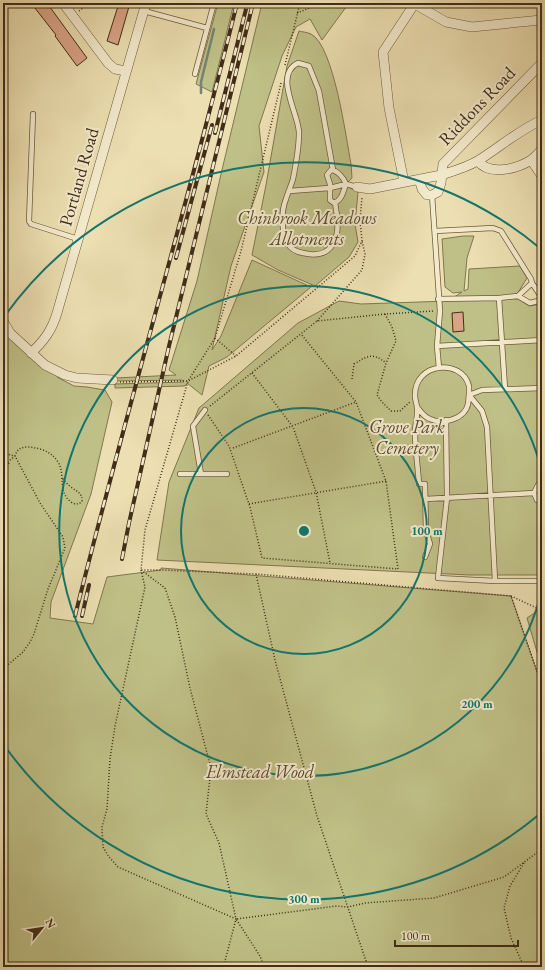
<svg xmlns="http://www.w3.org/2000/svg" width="545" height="970" font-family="'EB Garamond',serif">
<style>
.green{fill:#bfc087;stroke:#807650}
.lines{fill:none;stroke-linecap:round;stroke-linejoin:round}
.stream{stroke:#768375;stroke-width:2.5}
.building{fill:#d9a486;stroke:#412d19}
.service-casing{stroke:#6c5a3f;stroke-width:6}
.minor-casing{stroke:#6c5a3f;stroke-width:10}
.path{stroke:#412d19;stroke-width:1.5;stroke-dasharray:1 2;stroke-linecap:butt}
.service{stroke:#f3eacc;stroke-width:4.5}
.minor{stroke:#f3eacc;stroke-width:9}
.rail-casing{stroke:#412d19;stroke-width:4}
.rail{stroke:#f3eacc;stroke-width:2.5;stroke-dasharray:8;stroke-linecap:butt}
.path-bridge{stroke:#412d19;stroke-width:1.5;stroke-dasharray:1 2;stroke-linecap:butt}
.ring{fill:none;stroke:#0f766e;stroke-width:2}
.labels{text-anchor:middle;stroke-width:4;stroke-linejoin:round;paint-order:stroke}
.street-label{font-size:18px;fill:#412d19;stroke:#f3eacc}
.park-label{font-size:18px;font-style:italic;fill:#5a4a2f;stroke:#f3eacc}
.centre{fill:#0f766e;stroke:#f3eacc;stroke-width:2}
.ring-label{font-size:12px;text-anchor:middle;font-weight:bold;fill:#0f766e;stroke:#f3eacc;stroke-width:4;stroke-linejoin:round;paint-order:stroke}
</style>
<rect width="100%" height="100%" fill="#ecdfb1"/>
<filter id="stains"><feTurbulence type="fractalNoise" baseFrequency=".005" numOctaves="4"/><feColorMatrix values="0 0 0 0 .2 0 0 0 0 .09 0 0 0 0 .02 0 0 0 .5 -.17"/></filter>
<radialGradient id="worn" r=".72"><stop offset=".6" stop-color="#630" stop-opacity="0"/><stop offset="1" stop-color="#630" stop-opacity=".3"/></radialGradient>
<path class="green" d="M218 3H234L212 92 196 84Z
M262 3H349L322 40 310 19 296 27 282 56 259 126 264 172 231 266 212 350 221 336 252 260 311 287 227 357 209 366 202 395 187 383 185 386 115 388V384L184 382 182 380 115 381 116 378 176 375 169 370 197 281 221 174Z
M299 31C302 32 307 32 311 34 334 46 346 138 351 164L352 178 348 182V187L358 192 355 224 358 242 349 257 315 286 278 270 252 255 266 185 287 66Z
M463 236H474L467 258 464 291 468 289 469 269 520 266 527 278 514 299H518L529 306 542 304V575H470L157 560 169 482 199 408 298 323 339 301 361 304 448 301 462 292 453 293 445 287 442 239Z
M3 325 58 375 57 377 74 386 87 387 105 390 112 402 91 494 51 602 50 618 93 624 107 577 161 570V568L511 596 542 686V967H3Z
M542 608V669L527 618Z"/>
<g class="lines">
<path class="stream" d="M201 93V82L214 29"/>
</g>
<path class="building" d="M31 3H47L87 58 77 66 55 36 56 35Z
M119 3H130L118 45 107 41Z
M463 312 464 331 453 332 452 313Z"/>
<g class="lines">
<g class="service-casing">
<path id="service" d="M144 11 207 28
M195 74 214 3
M33 114 29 221 31 224 78 239
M331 170C337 170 344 178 346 184 343 192 342 200 334 203L330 200V184L327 175Z
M333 170 319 91 309 66 298 63C273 75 299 114 299 133 299 148 296 164 293 179 291 186 288 192 286 199 281 211 281 233 288 244 291 249 297 252 303 253 332 260 340 239 337 215 336 211 336 207 335 203
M289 191 330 188 346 184 357 187
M432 195 440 311 437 346 439 368
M435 231 493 228 501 231 531 279 532 283
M518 296 530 303 542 300
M499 298 505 389
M438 299 499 298 518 296 532 283 542 298
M437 346 542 340
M541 388 540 441 542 482
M542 388 482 390 469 395 482 411 487 427 495 581H542
M417 407C421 412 424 417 430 419 443 425 465 419 468 404 469 401 468 398 469 395 469 392 469 388 469 386 462 358 414 362 415 396 415 400 417 404 417 408 418 416 415 424 415 432 415 449 418 467 419 484H425L426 531 430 544 425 557
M446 420 447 498 438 578 495 581
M180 474H227
M201 474 193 426 205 410
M534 493 537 500 542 502
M426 499 534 493 538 485 542 482"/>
</g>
<g class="minor-casing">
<path id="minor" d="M63 3 108 63 115 69 126 71
M415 4 446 22 472 27 541 20 542 21
M531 160 542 176
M478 161C489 176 517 169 531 160 535 157 539 153 542 149
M419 179 422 189 427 195H432L438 192 441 183 443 164 542 63
M404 182 389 108 383 52 415 3
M357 187 370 189 441 175C454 171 468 167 479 160 500 147 519 130 542 120
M3 321 10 333 45 365 65 375 77 378 113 380
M31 353C44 341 52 330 57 313L146 3"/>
</g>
<path class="path" d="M79 11 90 3
M297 13 322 3
M285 65 300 3
M281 83 241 251 215 338 188 381 145 530 141 570H161L256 574 511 596 542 686
M385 314 392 327 396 341 386 363 377 395 382 402 391 411H400L410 402
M317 321 362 270 365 254 362 241
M215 338 236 356
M252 373 293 427 316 492 330 563
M352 379 354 364C367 356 373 352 386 363
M180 381H188L236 356 355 256 362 241 360 220 362 197
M210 406 317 321 385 314 434 311
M208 415 229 446 250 507 262 558 398 569 386 481 356 402 301 334
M233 448 356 402
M3 453 15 456C17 449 21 447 28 447 40 448 51 451 58 462 66 475 57 491 71 502 75 505 78 504 82 502 83 493 77 492 71 487 67 484 64 481 62 477
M3 466 15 456 40 503 63 537 65 548 48 589 34 634 30 642 23 652 3 669
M3 471 10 462
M249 504 386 481
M141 570 145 587 115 726 110 759 107 809 102 827 103 847 109 857 118 867 236 919 225 961 226 967
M141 570 165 588 175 617 190 688 211 768 206 814 219 843 236 919
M256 574 275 660 317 816 368 967
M511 596 541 610 542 609
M524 863 510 886 504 908 511 938 524 967
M264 967 260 956 236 919 337 906 348 907 365 903 434 898 504 877 542 849"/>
<use href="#service" class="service"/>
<use href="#minor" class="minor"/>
<g class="rail-casing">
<path id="rail" d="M215 133 247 5
M176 258 212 125
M122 559 129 523 169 346 253 3
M75 616C126 411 187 208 237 3
M82 616 89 585"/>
</g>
<use href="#rail" class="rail"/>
<path class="path-bridge" d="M120 382 180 381"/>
</g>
<g class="ring">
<circle cx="304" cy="531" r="123"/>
<path d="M542 590A245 245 0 1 1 542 472"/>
<path d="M541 813A368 368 0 0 1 4 745M4 317A368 368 0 0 1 541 249"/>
</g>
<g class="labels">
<g class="street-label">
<text transform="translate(477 106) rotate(-46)" y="6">Riddons Road</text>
<text transform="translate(79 177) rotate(-74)" y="6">Portland Road</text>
</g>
<g class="park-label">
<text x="307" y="224">Chinbrook Meadows<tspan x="307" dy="21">Allotments</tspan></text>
<text x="407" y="433">Grove Park<tspan x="407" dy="21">Cemetery</tspan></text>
<text x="260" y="778">Elmstead Wood</text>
</g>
</g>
<circle cx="304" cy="531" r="6" class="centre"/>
<g class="ring-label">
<text x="427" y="535">100 m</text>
<text x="477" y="708">200 m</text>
<text x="304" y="903">300 m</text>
</g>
<rect width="545" height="970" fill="none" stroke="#ecdfb1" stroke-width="16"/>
<rect x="4" y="4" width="537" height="962" fill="none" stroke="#412d19" stroke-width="2"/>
<rect x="8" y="8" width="529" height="954" fill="none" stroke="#412d19"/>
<g transform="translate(42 928) rotate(60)" stroke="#f3eacc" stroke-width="3" paint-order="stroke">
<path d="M0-3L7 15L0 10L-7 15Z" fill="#412d19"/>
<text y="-6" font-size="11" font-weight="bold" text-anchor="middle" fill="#412d19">N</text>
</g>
<path d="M395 940v6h123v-6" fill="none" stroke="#412d19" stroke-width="2"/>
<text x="401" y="940" font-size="12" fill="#412d19" stroke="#f3eacc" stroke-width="3" paint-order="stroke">100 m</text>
<rect width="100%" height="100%" filter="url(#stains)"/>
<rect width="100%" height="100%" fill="url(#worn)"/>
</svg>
